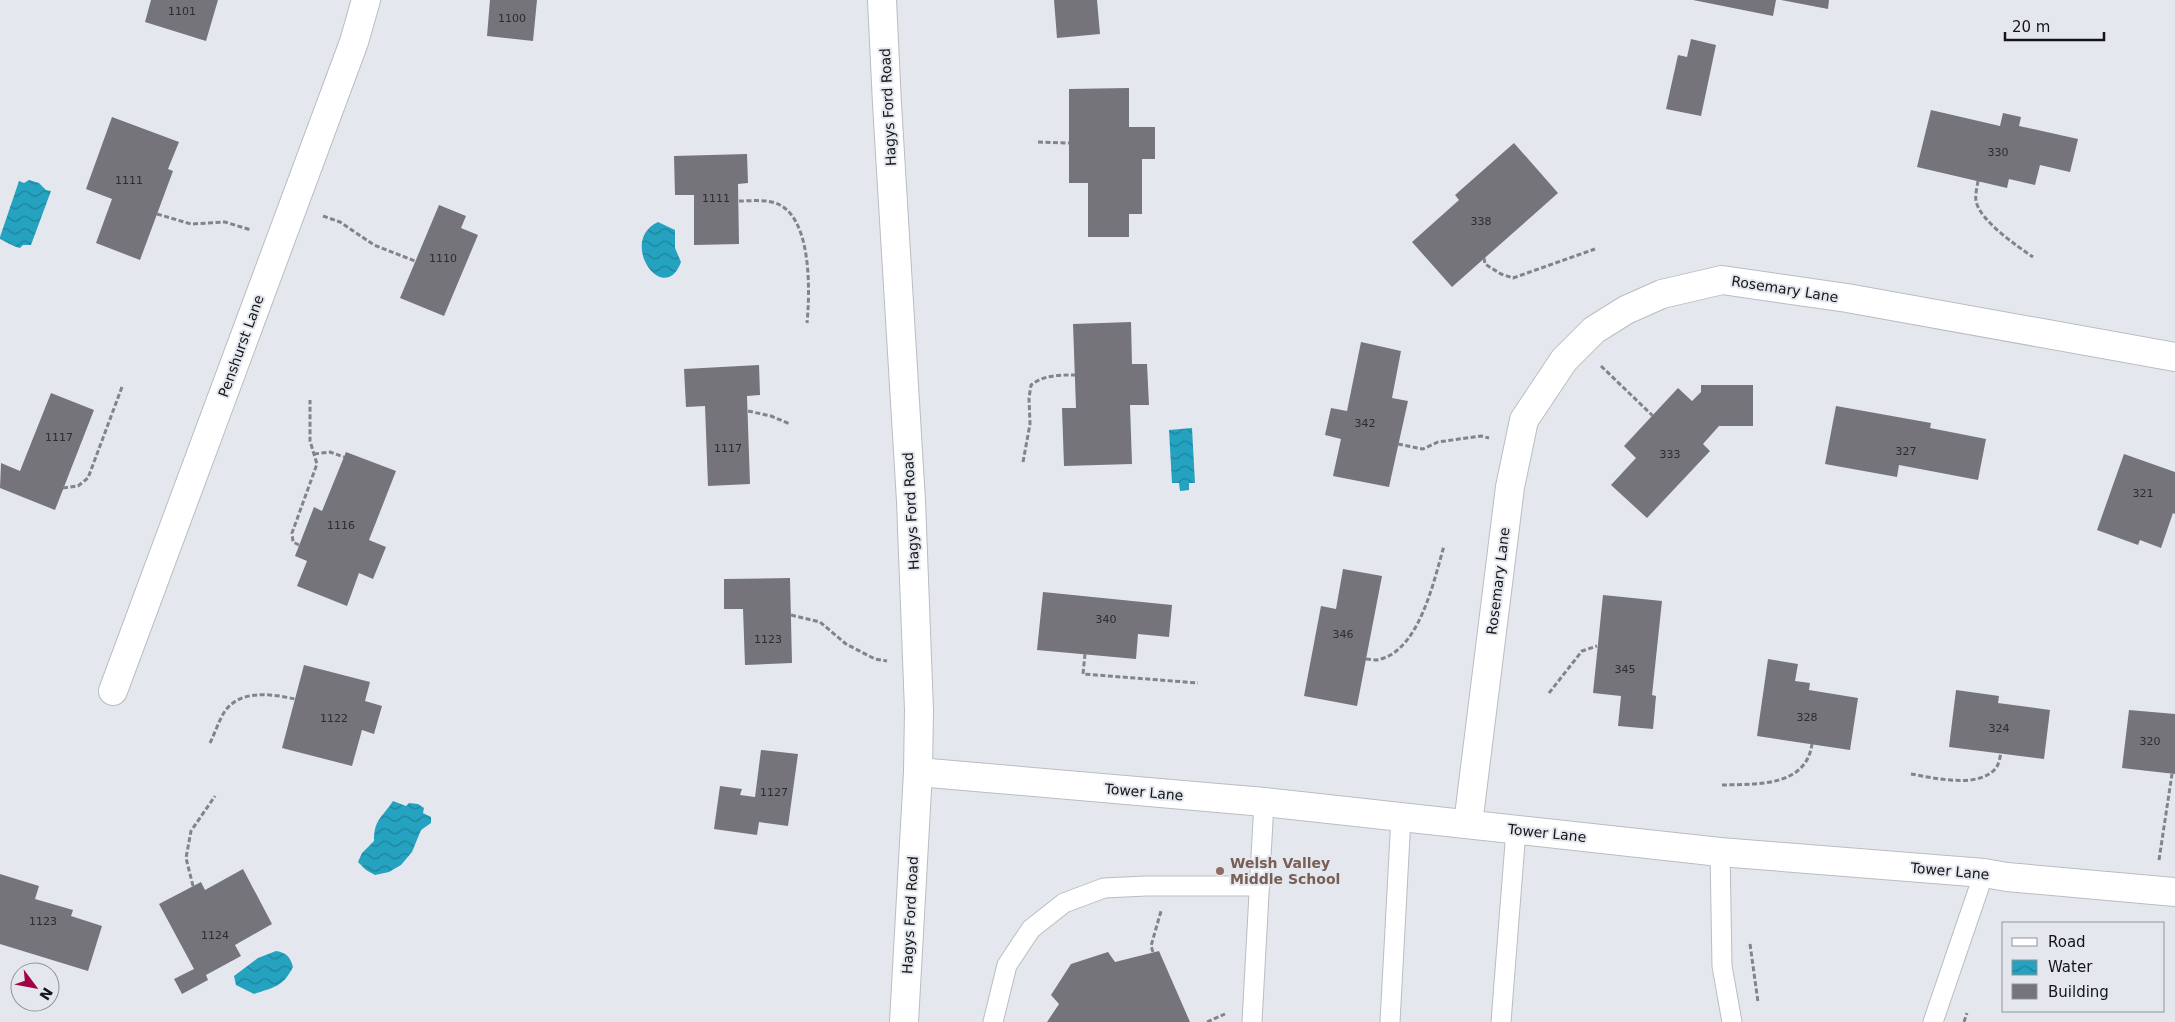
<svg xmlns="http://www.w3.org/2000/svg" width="2175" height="1022" font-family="'DejaVu Sans',sans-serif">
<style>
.water{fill:url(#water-waves)}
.building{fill:#75747a}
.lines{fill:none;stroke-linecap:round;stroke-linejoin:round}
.service-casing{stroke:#b9bdc2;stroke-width:21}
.minor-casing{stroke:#b9bdc2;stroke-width:30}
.tertiary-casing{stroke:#b9bdc2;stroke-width:30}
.path{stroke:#818488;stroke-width:3;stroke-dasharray:5 2.5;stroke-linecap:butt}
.service{stroke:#fff;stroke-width:19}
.minor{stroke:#fff;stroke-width:28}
.tertiary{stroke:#fff;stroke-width:28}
.education-dot{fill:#8d6e63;stroke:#e4e8ee;stroke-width:2}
.labels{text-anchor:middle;stroke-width:4;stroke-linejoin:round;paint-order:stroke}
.number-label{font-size:11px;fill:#2c2d30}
.street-label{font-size:14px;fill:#141517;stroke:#e4e8ee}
.education-label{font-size:14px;font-weight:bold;fill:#785e54;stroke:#e4e8ee;text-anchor:start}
</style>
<defs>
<pattern id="water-waves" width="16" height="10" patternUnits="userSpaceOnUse" patternTransform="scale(1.25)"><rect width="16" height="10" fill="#24a2c0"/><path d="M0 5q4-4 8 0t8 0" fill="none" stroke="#1e839b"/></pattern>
</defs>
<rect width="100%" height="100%" fill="#e4e8ee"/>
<path class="water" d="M29 180 39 183 46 190 51 191 31 245H23L20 248C12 246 7 242 0 239V237L19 181 24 183Z
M658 222 675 230V248L681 262C664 308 617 241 658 222Z
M1192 428 1195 483H1189V490L1180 491 1179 483H1172L1169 430Z
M393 801 406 806 409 803 418 804 424 808 423 813 431 817V823L421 830 412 852 401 865 389 872 375 875 366 870 358 862 362 853 374 841C374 819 382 818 393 801Z
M276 951C287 953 290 957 293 967 283 987 274 987 254 994L236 985 234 976 258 958Z"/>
<path class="building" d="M151 0H218L206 41 145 22Z
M490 0H537L533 41 487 36Z
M1054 0H1097L1100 34 1057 38Z
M1693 0H1776L1773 16Z
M1781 0H1829L1828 9Z
M1691 39 1716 45 1701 116 1666 109 1678 55 1687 57Z
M1129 88V127H1155V159H1142V214H1129V237H1088V183H1069V89Z
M1931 110 2000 126 2003 113 2021 117 2019 126 2078 139 2070 172 2040 165 2035 185 2009 179 2007 188 1917 167Z
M112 117 179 142 168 169 173 171 140 260 96 243 112 199 86 189Z
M1514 143 1558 193 1452 287 1412 242 1459 200 1455 195Z
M747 154 748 183 738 184 739 244 694 245V195H675L674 156Z
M439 205 466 216 461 228 478 235 444 316 400 298Z
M1131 322 1132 364H1147L1149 405H1130L1132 464 1064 466 1062 408H1076L1073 324Z
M1361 342 1401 351 1392 398 1408 401 1389 487 1333 476 1341 439 1325 435 1331 408 1347 411Z
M759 365 760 395 747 396 750 484 708 486 705 406 686 407 684 369Z
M1701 385H1753V426H1719L1703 444 1710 451 1647 518 1611 485 1636 458 1624 446 1678 388 1692 401 1701 392Z
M51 393 94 410 55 510 0 488 1 463 20 471Z
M1836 406 1931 423 1930 428 1986 439 1978 480 1899 465 1897 477 1825 464Z
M346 452 396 471 369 540 386 547 373 579 359 573 347 606 297 586 307 561 295 556 314 507 322 511Z
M2124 454 2175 472V514L2173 513 2161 548 2140 540 2138 545 2097 530Z
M1343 569 1382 576 1357 706 1304 696 1321 606 1336 609Z
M790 578 792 663 745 665 743 609H724V579Z
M1043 592 1172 605 1169 637 1138 634 1136 659 1037 650Z
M1603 595 1662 601 1652 695 1656 696 1653 729 1618 726 1621 696 1593 693Z
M1768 659 1798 664 1795 681 1810 683 1809 690 1858 698 1850 750 1757 736Z
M304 665 370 682 365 701 382 706 374 734 362 730 352 766 282 748Z
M1956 690 1999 696 1998 703 2050 710 2044 759 1949 747Z
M2129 710 2175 714V774L2122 768Z
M761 750 798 754 788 826 759 822 757 835 714 829 720 786 742 789 740 795 755 797Z
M243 869 272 924 235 945 241 956 206 975 208 980 182 994 174 979 194 969 159 904 201 882 205 890Z
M0 874 39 886 35 899 73 910 71 916 102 926 88 971 0 944Z
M1159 951 1190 1022H1047L1059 1004 1051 995 1071 964 1108 952 1115 962Z"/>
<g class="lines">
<g class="service-casing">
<path id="service" d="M1720 852 1722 966 1732 1022
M993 1022 1007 965 1031 929 1064 903 1104 888 1146 886H1260
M1252 1022 1264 802
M1390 1022 1401 817
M1501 1022 1516 830
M1933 1022 1984 873"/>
</g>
<g class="minor-casing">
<path id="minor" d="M113 691 354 42 366 0
M918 772 1264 802 1720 852 1984 873 2007 877 2175 892
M1468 824 1510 487 1524 420 1564 360 1594 330 1626 310 1662 294 1722 280 1847 298 2175 357"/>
</g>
<g class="tertiary-casing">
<path id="tertiary" d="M882 0 887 104 911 501 919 710 918 772 904 1022"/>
</g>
<path class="path" d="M1038 142 1069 143
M1978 181C1977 187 1975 196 1976 201 1980 221 2017 246 2033 257
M739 201C750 201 767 199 778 204 812 219 810 292 807 323
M157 214 191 224 225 222 251 230
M323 216 340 222 374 245 415 261
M1484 258 1485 264 1501 274 1513 278 1595 249
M1601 366 1653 416
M748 411 771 416 790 424
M1398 444 1423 449 1438 442 1481 436 1489 438
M314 454 330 452 344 457
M1023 462 1030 424 1029 398 1031 385C1044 375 1058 375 1075 375
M63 488 78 486 88 478 122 387
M299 545 293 542 292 533 317 464 310 441V400
M791 615 820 622 846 644 875 659 887 661
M1085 654 1083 674 1198 683
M1366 659C1371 659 1376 661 1381 659 1420 648 1434 580 1444 546
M1549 693 1582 651 1597 646
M210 743C215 733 219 720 225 711 241 689 272 694 295 699
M1911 774C1934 778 1979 789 1996 768 1999 764 2000 757 2001 753
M1722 785C1757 784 1806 787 1812 744
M2159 860 2172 774
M193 886 186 858 191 831 215 796
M1750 944 1758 1002
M1153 952 1151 946 1161 911
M1207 1022 1225 1014
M1964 1022 1967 1013"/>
<use href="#service" class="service"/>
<use href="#minor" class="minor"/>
<use href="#tertiary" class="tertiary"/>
</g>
<circle class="education-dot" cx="1220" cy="871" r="5"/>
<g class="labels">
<g class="number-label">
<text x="182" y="15">1101</text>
<text x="512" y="22">1100</text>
<text x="1998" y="156">330</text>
<text x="129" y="184">1111</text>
<text x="716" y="202">1111</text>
<text x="1481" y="225">338</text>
<text x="443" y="262">1110</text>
<text x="1365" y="427">342</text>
<text x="59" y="441">1117</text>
<text x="728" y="452">1117</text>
<text x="1906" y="455">327</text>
<text x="1670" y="458">333</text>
<text x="2143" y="497">321</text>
<text x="341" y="529">1116</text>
<text x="1106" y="623">340</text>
<text x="1343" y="638">346</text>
<text x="768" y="643">1123</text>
<text x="1625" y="673">345</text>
<text x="1807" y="721">328</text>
<text x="334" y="722">1122</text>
<text x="1999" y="732">324</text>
<text x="2150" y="745">320</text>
<text x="774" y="796">1127</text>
<text x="43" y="925">1123</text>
<text x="215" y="939">1124</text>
</g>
<g class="street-label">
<text transform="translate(888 107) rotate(-93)" y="5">Hagys Ford Road</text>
<text transform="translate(1785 289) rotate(9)" y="5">Rosemary Lane</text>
<text transform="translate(241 346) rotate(-70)" y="5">Penshurst Lane</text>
<text transform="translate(911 511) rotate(-93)" y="5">Hagys Ford Road</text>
<text transform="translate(1498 581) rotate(-83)" y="5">Rosemary Lane</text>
<text transform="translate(1144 792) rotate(5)" y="5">Tower Lane</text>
<text transform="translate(1547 833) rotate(6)" y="5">Tower Lane</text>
<text transform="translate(1950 871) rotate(5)" y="5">Tower Lane</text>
<text transform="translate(910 915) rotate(-87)" y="5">Hagys Ford Road</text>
</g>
<g class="education-label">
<text x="1230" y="868">Welsh Valley<tspan x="1230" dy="16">Middle School</tspan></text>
</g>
</g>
<rect x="2002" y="922" width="162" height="90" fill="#e4e8ee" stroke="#919498"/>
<rect x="2012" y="938" width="25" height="8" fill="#ffffff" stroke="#919498"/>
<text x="2048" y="947" font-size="15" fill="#141517">Road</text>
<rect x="2012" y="960" width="25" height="15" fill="url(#water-waves)" stroke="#919498"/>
<text x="2048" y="972" font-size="15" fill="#141517">Water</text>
<rect x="2012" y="984" width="25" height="15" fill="#75747a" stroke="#919498"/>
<text x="2048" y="997" font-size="15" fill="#141517">Building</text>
<g transform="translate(35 987) rotate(122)"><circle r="24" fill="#e4e8ee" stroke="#919498"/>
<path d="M0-4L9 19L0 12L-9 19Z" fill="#a00446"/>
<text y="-8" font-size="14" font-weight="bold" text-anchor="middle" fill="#141517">N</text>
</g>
<path d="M2005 32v8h99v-8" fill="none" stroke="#141517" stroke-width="2.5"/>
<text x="2012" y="32" font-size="15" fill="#141517" stroke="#e4e8ee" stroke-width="4" paint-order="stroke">20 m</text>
</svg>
